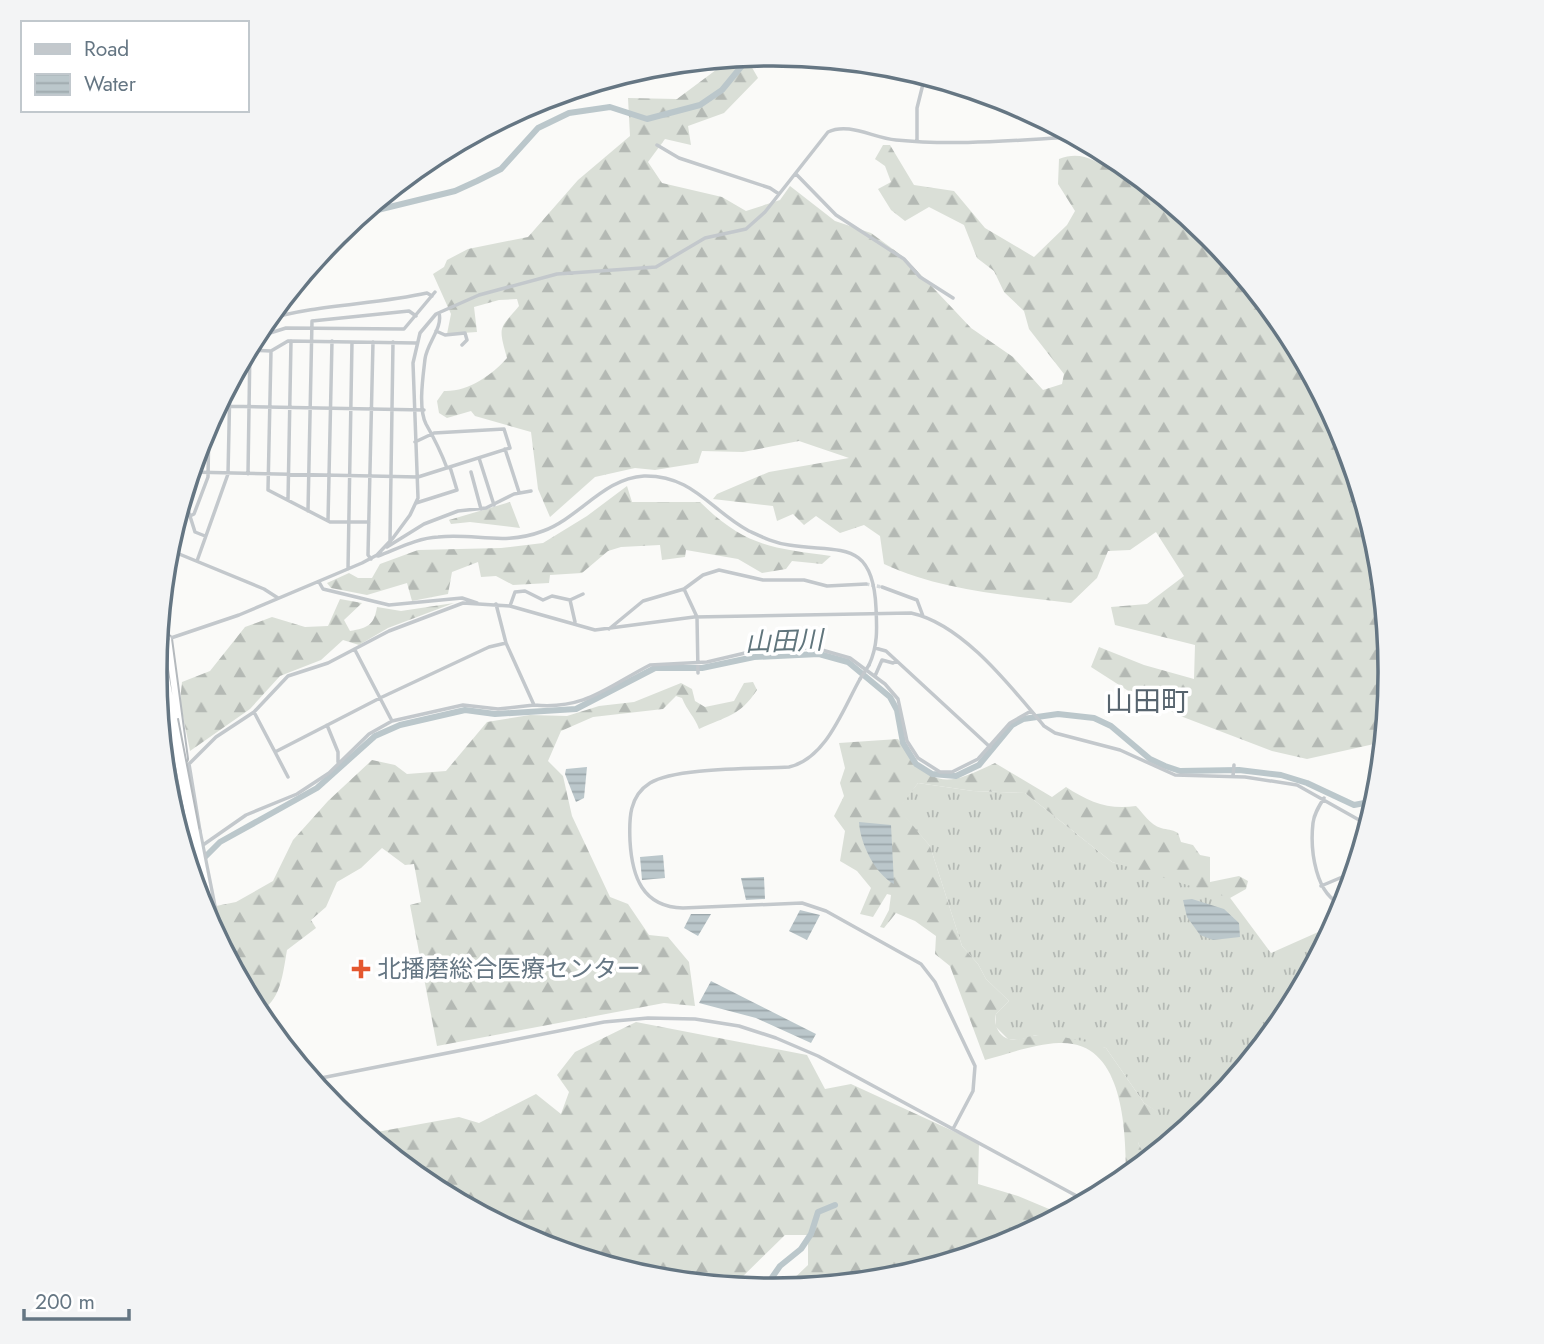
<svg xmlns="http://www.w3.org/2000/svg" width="1544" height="1344" font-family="Jost,'Noto Sans JP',sans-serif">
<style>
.grass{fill:url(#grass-tufts)}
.forest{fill:url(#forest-firs)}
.water{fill:url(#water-rules)}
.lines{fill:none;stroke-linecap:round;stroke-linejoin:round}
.river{stroke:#bbc7cb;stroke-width:6}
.minor-tunnel{stroke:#d5d9db;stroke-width:3.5;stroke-dasharray:3.5 2;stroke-linecap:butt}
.highway-casing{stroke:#b4b9bd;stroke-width:10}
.minor{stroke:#c3c8cc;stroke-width:3.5}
.highway{stroke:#fff;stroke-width:6}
.highway-bridge-casing{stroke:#b4b9bd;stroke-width:10;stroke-linecap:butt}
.minor-bridge{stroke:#c3c8cc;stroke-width:3.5}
.highway-bridge{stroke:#fff;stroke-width:6}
.poi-dot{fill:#e4572e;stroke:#fff;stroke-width:2.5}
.labels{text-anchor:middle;stroke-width:7;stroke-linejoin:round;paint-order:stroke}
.poi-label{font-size:24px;fill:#657683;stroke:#fff;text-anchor:start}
.water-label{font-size:26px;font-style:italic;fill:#60757c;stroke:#fff}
.quarter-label{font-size:28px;fill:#57646e;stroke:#fff}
.rim{fill:none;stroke:#657683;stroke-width:3.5}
</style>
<defs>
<pattern id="grass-tufts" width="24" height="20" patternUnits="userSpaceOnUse" patternTransform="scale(1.75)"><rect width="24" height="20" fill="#dadfd7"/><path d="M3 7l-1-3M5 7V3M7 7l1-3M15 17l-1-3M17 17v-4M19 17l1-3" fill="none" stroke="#b4b9b4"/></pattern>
<pattern id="forest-firs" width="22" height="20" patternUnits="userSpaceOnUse" patternTransform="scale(1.75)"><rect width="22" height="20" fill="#dadfd7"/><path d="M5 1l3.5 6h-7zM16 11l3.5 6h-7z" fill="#b4b9b4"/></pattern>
<pattern id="water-rules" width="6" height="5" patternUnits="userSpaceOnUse" patternTransform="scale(1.75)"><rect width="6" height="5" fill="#bbc7cb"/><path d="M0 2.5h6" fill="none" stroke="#9ca6aa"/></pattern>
</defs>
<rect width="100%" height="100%" fill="#fafaf8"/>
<path class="grass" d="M918 783 973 791 1025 793 1112 862 1225 891 1271 953 1334 925 1285 1016 1209 1109 1147 1159 1138 1143 1157 1112 1144 1103 1106 1048 1036 1035 1019 1040 1008 1039 996 1027V1014L1009 1001 986 979 978 964 962 946 930 846 898 809Z"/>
<path class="forest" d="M746 57 758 78 724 113 688 126 691 145 665 139 648 162 662 183 722 197 746 211 780 200 790 186 835 221 871 233 905 258 971 328 1013 357 1043 390 1062 384 1064 374 1029 329 1024 311 1004 292 994 271 977 258 964 225 929 207 905 221 891 210 878 189 891 182 885 166 875 159 883 145H890L914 185 954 191 985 228 1034 257 1067 225 1075 211 1058 184 1059 159C1081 150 1094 161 1114 170L1124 165 1209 235 1286 329 1343 436 1378 552 1390 672 1383 742 1307 759 1272 751 1183 717 1130 692 1091 667 1099 647 1144 665 1194 679 1195 645 1115 625 1111 607 1147 604 1184 576 1156 532 1130 550 1108 551 1097 578 1071 603C1008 595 942 591 884 564L880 536 864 525 840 533 816 516 804 525 793 514 777 521 773 506 713 499 717 494 769 472 849 458 799 441 743 452 702 451 698 463 655 470 635 468 595 477 550 517 538 489 531 432 475 416 471 411 447 418 439 413 437 401 444 391C468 392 492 375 507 358 498 325 499 330 519 306L517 299 499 300 474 307 477 332 447 334 451 314 433 274 444 267 447 260 468 249 528 237 578 180 630 136 628 98 677 99 732 58Z
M627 486 632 502H700C745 546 771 548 831 556L822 564 792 561 786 569 762 573 738 559 686 550 685 557 662 560 660 545 621 547 608 551 582 573 550 575 549 583 513 585 496 576 481 577 478 562 452 572 448 594 412 601 407 583 367 595 331 588 327 583 349 573 358 578H372L380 564 418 550 501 548 543 543 587 516Z
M510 502 520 528 470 522 451 524 449 520Z
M340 599 362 603 344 620 350 631C368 628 374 625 377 607L401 611 454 603 388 628 359 645 343 640 321 660 280 676 250 709 190 751 180 701 182 682 210 671 245 627 272 617 305 627 328 626Z
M753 682 757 690C739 717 726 716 699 729 695 717 687 711 682 698L676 696 663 709 593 717 561 731 548 761 563 776 572 816 610 897 628 904 649 935 668 937 689 962 695 1006 664 1003 437 1046 410 905 421 902 414 864 405 865 382 848 361 868 337 882 326 907 311 920 316 928 287 950C283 972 281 1004 257 1012L232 966 216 906 236 902 273 881 293 840 328 801 372 760 395 765 407 774 446 771 487 722 530 715 567 716 599 706 634 702 681 683 692 689 695 701 705 707 734 701 744 683Z
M898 739C934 787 941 789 995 763L1052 797 1066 787C1089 802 1108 810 1136 806 1143 813 1150 825 1161 828 1168 830 1171 829 1178 833L1181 842 1193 845 1200 855 1210 857V882L1239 876 1248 881 1246 889 1230 898 1112 862 1025 793 973 791 918 783 899 809 930 846 962 946 978 964 986 979 1009 1001 996 1014C994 1024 997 1033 1006 1038 1018 1043 1028 1035 1039 1035 1060 1035 1086 1041 1106 1048L1144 1103 1158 1112 1150 1133 1138 1143 1147 1159 1123 1179 1133 1168 1126 1165C1125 1121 1121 1040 1059 1043 1034 1044 1008 1054 985 1060L950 966 935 954 936 936 915 921 896 913 884 928 880 927 889 910 891 895 887 894 873 917 860 914 871 888 857 871 840 861 845 831 834 816 844 796 840 783 845 768 839 743Z
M636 1022 807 1055 825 1089 851 1084 979 1143 978 1184 1018 1196 1061 1214 1008 1243 892 1278 783 1289 808 1265V1235H785L733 1286 651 1278 535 1243 428 1185 366 1134 459 1117 479 1123 536 1094 561 1114 569 1092 557 1075 575 1052Z"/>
<path class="water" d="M587 767 584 798 576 802 565 774 566 769Z
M859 822 891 825 894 884C875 874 860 843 859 822Z
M663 855 665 878 642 880 640 857Z
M764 877 765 899 746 900 741 878Z
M1192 899 1224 909 1239 923 1240 937 1213 940 1200 935 1187 917 1183 900Z
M800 910 820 915 807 940 789 931Z
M691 914H711L698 936 684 928Z
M711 981 816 1034 811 1043 756 1018 699 1003Z"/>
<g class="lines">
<path class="river" d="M361 214 455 191 477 181 501 169 538 128 569 113 610 107 647 119 700 105 722 90 750 56
M203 859 220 842 317 788 375 736 400 725 465 710 495 714 576 709 655 668H702L754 657 819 654 848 662 890 697 897 710 903 743 916 764 932 774 956 776 979 765 1012 725 1023 719 1058 714 1094 718 1111 726 1150 759 1165 766 1180 771 1239 770 1281 775 1307 783 1354 805 1375 801
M764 1289 780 1266 801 1249 811 1234 818 1212 835 1205"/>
<path class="minor-tunnel" d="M866 584 882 587"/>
<g class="highway-casing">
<path id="highway" d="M161 607 164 620
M158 636 174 719
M168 639 184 759
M156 657 170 720
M157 695 164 721
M220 931 223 949"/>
</g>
<path class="minor" d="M917 141V108L925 76
M657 145 679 158 770 188 779 194
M796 174 836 215 904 259 920 277 953 298
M439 313C443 328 427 343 425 359 423 377 418 408 426 424 434 438 441 452 447 468
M265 320C318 304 373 305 427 293L432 296
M436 331 445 335 465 333 467 340 462 345
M254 338 286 328 404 329 435 292
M247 350 271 351 288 341 416 343
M271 351 268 490 330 522H369
M217 406 424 410
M505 449 519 492
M479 458 494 505
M190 472 418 477 510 448 504 429 434 433 415 442
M471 472 481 509
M248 474 250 344
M183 494 195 532 205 536
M288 500 291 341
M416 503 457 490 450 467
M308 511 312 321 409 311 416 316
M190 516 194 514 208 477 209 422
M328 521 332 341
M390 541 393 342
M387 547 424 524 458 511 486 508 514 494 531 491
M167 549 264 589 278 598
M378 556C397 549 417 538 438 537 476 533 504 546 543 531 579 518 604 478 644 476 693 475 710 510 749 531 762 537 774 543 789 545 839 553 873 538 876 608 877 628 878 646 869 665
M371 559 368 555 373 342
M197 561 228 474 230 382
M348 569 352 342
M163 582 168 639 239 615 362 563 377 555 393 538 410 515 418 498 413 363 420 333 436 314 479 295 557 274 656 267 705 238 746 229 765 212 828 132C849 122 873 138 896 140 955 146 1016 140 1075 137
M319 582 323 589 389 605 462 598 477 603
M882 587 917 600 923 616
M684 589 697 617 698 673
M570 600 575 622
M510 606 515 592 525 591 543 600 552 596 570 600 583 594
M609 629 643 601 684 589 703 575 719 570 763 580H804L827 586 866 584
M875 648 886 651 990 747
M355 650 392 721
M875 676 882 660 893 663 897 661
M860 679C843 709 826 759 789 767 757 769 675 767 650 783 629 796 629 819 630 841 632 876 642 907 683 908L802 903 826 911 921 964 935 982 975 1066 973 1091 953 1129
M534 705C585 710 607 687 650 665L707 662 762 649 815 648 850 658 885 684 898 699 907 741 918 758 940 772H952L978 759 1010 723 1031 711
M254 712 275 752 380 698 489 647 506 643
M327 725 338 752V762
M275 752 288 777
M189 764 200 831
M184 769 216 737 254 712 288 676 328 663 389 631 463 603 510 606 595 630 694 617 911 613C963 624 1011 687 1044 726L1055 733 1120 750 1175 775 1245 777 1297 785 1368 825
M1233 776 1234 765
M175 782 188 838
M166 787 180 776
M1324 798C1319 806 1314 814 1313 823 1310 849 1315 897 1344 905
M203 845 246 815 297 794 329 773 369 734 392 721 463 705 498 709 534 705 506 643 496 604
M1321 886 1354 872
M225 946 228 959
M311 1080 604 1022 648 1018 695 1019 739 1026 776 1038 818 1056 1086 1201"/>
<use href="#highway" class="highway"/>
<g class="highway-bridge-casing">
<path id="highway-bridge" d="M174 719 215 931
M170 720 209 922
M164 721 171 747"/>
</g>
<path class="minor-bridge" d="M157 643 168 639
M860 679 869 665
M200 831 220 931
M188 838 200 906"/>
<use href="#highway-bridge" class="highway-bridge"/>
</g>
<path class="poi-dot" d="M357.5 958.5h7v7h7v7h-7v7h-7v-7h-7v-7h7z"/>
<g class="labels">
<g class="poi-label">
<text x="377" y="977">北播磨総合医療センター</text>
</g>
<g class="water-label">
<text transform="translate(784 641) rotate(-2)" y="9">山田川</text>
</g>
<g class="quarter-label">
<text x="1147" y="711">山田町</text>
</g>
</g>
<path d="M0 0H1544V1344H0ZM772 66H773A605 605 0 0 1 1378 671V673A605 605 0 0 1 773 1278H772A605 605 0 0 1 167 673V671A605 605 0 0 1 772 66Z" fill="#f3f4f5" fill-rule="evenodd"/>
<path class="rim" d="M772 66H773A605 605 0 0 1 1378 671V673A605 605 0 0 1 773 1278H772A605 605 0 0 1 167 673V671A605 605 0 0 1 772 66Z"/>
<rect x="21" y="21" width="228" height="91" fill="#ffffff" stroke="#c1c8cd" stroke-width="2"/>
<rect x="35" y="44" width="35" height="10" fill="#c3c8cc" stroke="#c1c8cd" stroke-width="2"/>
<text x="84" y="56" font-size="21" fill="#657683">Road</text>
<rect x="35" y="74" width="35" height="21" fill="url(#water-rules)" stroke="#c1c8cd" stroke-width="2"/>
<text x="84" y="91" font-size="21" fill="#657683">Water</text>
<path d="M24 1309v10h105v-10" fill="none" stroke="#657683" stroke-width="3.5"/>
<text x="35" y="1309" font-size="21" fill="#657683" stroke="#ffffff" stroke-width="5" paint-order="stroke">200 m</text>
</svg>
